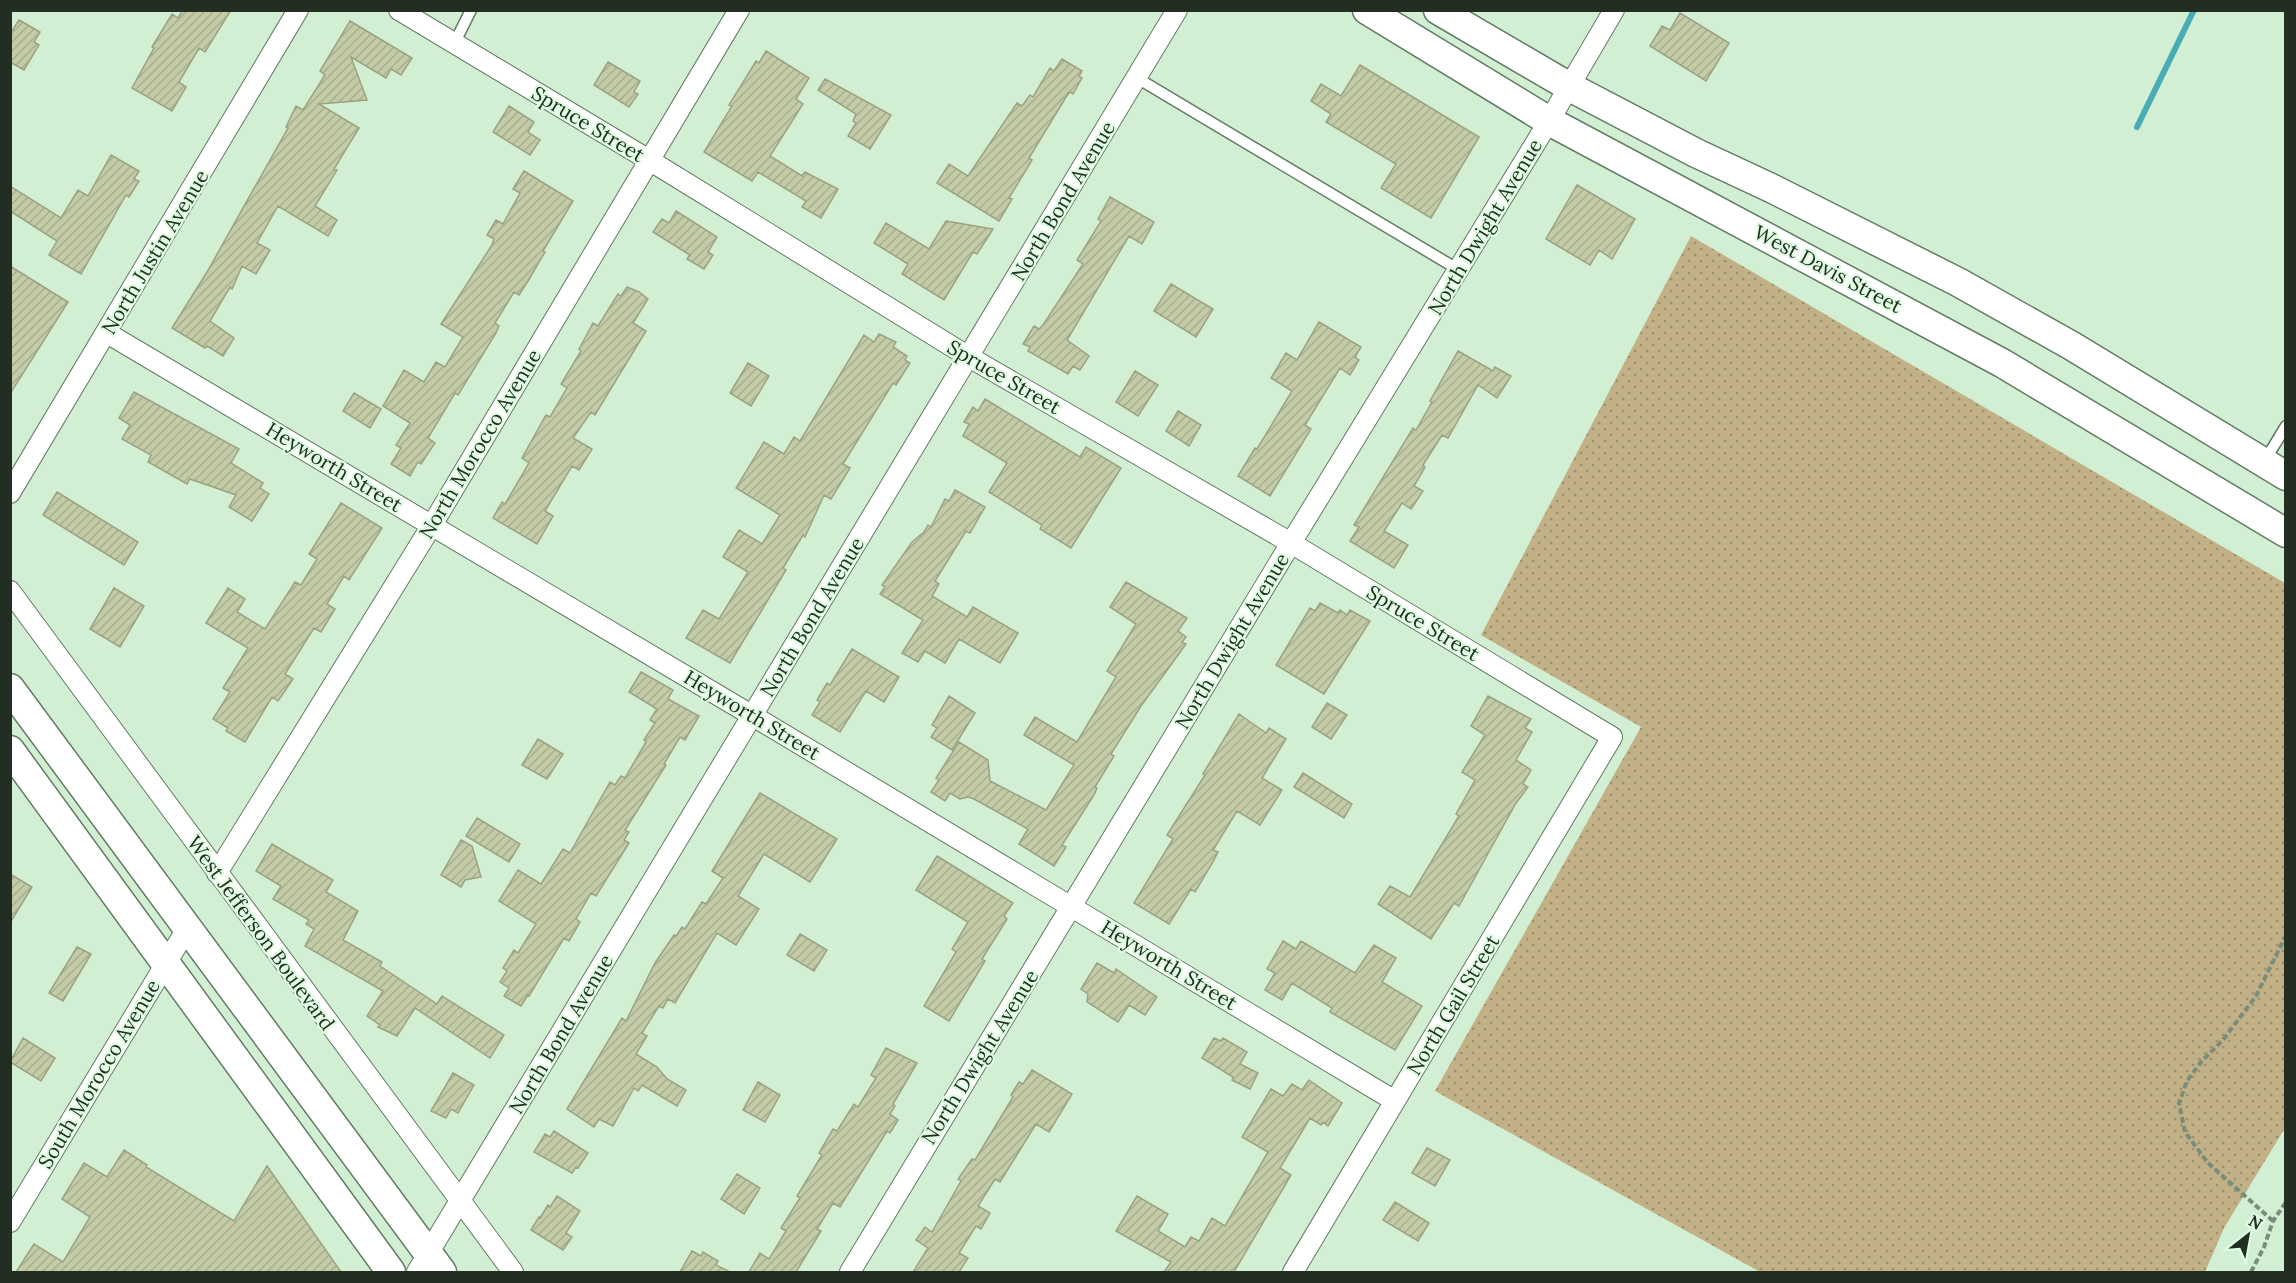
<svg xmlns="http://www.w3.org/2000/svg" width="2296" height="1283" font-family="Lora,serif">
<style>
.grass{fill:url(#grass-dots)}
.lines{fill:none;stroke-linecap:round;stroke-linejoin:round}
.stream{stroke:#48acb5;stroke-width:6}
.building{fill:url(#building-hatch);stroke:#9ba280;stroke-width:1.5}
.service-casing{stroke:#627c63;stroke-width:13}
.minor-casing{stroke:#627c63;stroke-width:22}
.secondary-casing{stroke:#627c63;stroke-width:31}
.path{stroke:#798d7a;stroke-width:4;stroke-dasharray:6 3;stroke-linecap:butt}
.service{stroke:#fff;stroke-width:10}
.minor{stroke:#fff;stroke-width:20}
.secondary{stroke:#fff;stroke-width:28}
.labels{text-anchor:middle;stroke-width:4.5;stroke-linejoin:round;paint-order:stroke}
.street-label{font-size:20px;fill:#232e23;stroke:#dffde0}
</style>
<defs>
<pattern id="grass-dots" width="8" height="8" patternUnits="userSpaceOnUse" patternTransform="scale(1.5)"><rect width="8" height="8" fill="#c2b187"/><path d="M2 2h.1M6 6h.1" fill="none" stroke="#9d906e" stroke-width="1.8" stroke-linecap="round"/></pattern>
<pattern id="building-hatch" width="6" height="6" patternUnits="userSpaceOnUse" patternTransform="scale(1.5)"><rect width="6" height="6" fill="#c3cba7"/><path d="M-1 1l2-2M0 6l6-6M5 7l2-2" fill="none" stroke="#a7af8f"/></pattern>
</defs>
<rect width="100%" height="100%" fill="#d2efd3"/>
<path class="grass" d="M1691 236 2285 583V1128L2224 1228 2205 1272H1760L1435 1091 1641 727 1481 635Z"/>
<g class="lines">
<path class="stream" d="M2137 127 2194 10"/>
</g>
<path class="building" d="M183 10H231L205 52 199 48 179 82 186 87 172 111 132 88 154 48 152 47 172 14 178 18Z
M1680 13 1729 43 1706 81 1650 46 1662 26 1670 30Z
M19 20 40 32 34 42 39 45 24 70 10 62V34Z
M350 21 412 58 401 75 391 69 386 78 351 57 367 100 319 104 359 128 334 169 337 170 315 206 337 220 328 236 278 206 257 243 270 250 256 274 242 266 232 289 230 287 210 321 234 338 223 356 207 346 205 348 172 328 207 272 288 128 286 127 296 106 303 110 325 75 320 71Z
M766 51 809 78 796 99 803 104 770 156 802 176 805 172 838 189 821 218 802 207 806 201 758 172 752 181 704 152 732 106 729 105 756 61 759 63Z
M1062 59 1082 71 1079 76 1082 78 1073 94 1070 92 1066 97 1029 158 1032 160 1009 198 1012 199 999 221 937 183 949 164 968 176 1017 103 1022 106 1030 95 1033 97 1050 68 1054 71Z
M608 62 640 81 634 92 638 94 629 107 594 85Z
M1360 65 1479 137 1431 218 1381 188 1396 164 1326 122 1331 114 1311 101 1321 84 1341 96Z
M825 79 891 115 870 149 848 136 856 123 853 121 856 114 818 90Z
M509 106 534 122 528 132 540 140 530 155 493 132Z
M111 155 139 171 134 179 139 181 129 197 126 195 81 274 49 255 57 241 10 211V186L61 218 78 190 88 196Z
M524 171 573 201 543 251 545 252 528 281 519 295 514 292 495 323 499 326 496 333 458 395 455 393 428 438 435 443 421 464 418 462 410 476 391 464 401 448 396 445 410 423 383 406 404 370 424 382 436 362 445 367 463 337 441 324 492 245 494 239 487 235 496 220 503 224 520 193 513 189Z
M1577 185 1635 219 1612 259 1599 250 1590 265 1546 239Z
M1110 197 1154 222 1142 244 1129 236 1067 340 1089 356 1080 370 1073 366 1068 374 1028 351 1030 347 1023 344 1034 326 1039 329 1043 325 1083 264 1077 260 1101 221 1098 219Z
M676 211 717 237 708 252 713 255 704 269 687 259 690 255 653 232 662 219 669 223Z
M946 221 993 229 977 254 973 252 944 300 902 274 908 264 874 243 886 223 929 249Z
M10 266 68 302 10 394Z
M1171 284 1213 309 1196 337 1154 311Z
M627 287 639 292 648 299 633 323 646 331 595 415 591 412 573 438 592 449 579 470 572 466 545 511 553 516 537 544 493 518 502 502 505 504 529 463 522 458 546 415 550 417 567 388 561 384 581 351 579 349 593 323 598 326 618 294 621 296Z
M1319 322 1361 347 1355 357 1359 360 1350 375 1340 368 1305 425 1311 429 1270 496 1238 476 1255 448 1257 449 1292 391 1271 378 1286 353 1297 360Z
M879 334 896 342 893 347 907 356 905 360 910 363 896 385 893 383 843 464 850 468 831 499 824 495 805 537 803 535 783 568 786 570 730 663 686 638 703 610 719 619 748 572 723 557 739 530 762 544 780 515 736 488 764 442 784 454 794 437 800 441 864 335 874 342Z
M1458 351 1493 371 1495 367 1511 376 1497 398 1478 385 1448 438 1442 435 1423 465 1425 467 1414 486 1423 491 1411 509 1402 503 1384 531 1408 545 1394 568 1350 541 1359 527 1354 525 1413 428 1416 430 1432 402 1430 401Z
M748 363 769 376 751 406 730 393Z
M1135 371 1158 385 1138 416 1116 402Z
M134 392 239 449 231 463 263 483 260 488 269 494 252 521 229 507 236 495 190 479 187 484 148 462 151 455 122 439 130 425 119 418Z
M354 393 381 409 370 428 343 411Z
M985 399 1080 457 1086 447 1121 468 1071 548 1040 529 1042 525 989 492 1007 463 963 436 969 424 964 422 973 407 978 411Z
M1178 411 1201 425 1189 446 1166 431Z
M955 490 985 507 970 533 966 531 935 581 939 584 932 596 967 617 973 607 1018 633 1000 663 959 639 945 663 925 651 918 662 902 653 923 620 880 594 885 587 882 585 912 542 924 532 928 525 931 527 945 499 949 501Z
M57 492 138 542 124 565 43 515Z
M341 503 382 528 349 580 344 576 327 604 335 609 321 632 314 628 285 674 293 679 278 701 272 697 245 742 226 731 228 728 213 719 230 692 223 688 248 648 206 623 228 588 245 599 237 612 265 629 295 582 301 585 317 559 309 554Z
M1126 582 1187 618 1178 631 1186 637 1182 642 1186 644 1141 706 1111 754 1114 756 1095 787 1097 788 1094 795 1062 845 1066 847 1054 866 1019 844 1028 829 974 799 968 797 960 799 950 793 945 801 931 792 939 780 936 778 959 742 988 760 990 781 1046 810 1074 765 1024 735 1035 717 1077 742 1116 677 1107 671 1136 624 1110 607Z
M114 588 144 606 120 647 90 629Z
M1320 603 1338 613 1340 610 1347 615 1350 610 1370 621 1324 694 1276 665 1310 608 1315 611Z
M852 649 899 677 884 702 866 691 840 732 812 715 820 702 817 700 827 683 830 685Z
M641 672 673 690 668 699 699 716 685 740 680 737 664 764 666 765 625 830 629 832 624 840 629 843 596 896 591 893 576 919 580 922 569 941 564 938 529 996 528 995 521 1006 504 996 509 988 500 982 507 971 503 968 514 950 518 953 536 924 499 901 518 870 541 884 563 849 570 853 610 782 615 785 621 776 625 778 646 742 644 740 655 723 650 720 657 709 629 692Z
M949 696 975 713 952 750 931 737 937 728 932 725Z
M1488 696 1531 719 1525 728 1532 732 1516 760 1531 770 1523 784 1528 787 1516 803 1459 906 1454 903 1431 939 1378 904 1390 886 1410 897 1459 816 1456 814 1475 780 1462 772 1485 735 1471 726Z
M1327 703 1347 715 1331 739 1312 727Z
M1239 714 1266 733 1269 728 1286 739 1262 778 1282 790 1260 825 1237 811 1213 850 1218 852 1213 862 1195 892 1191 889 1169 924 1134 903 1173 839 1167 835 1205 775 1203 774Z
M538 739 563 754 547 779 522 765Z
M1303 773 1352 804 1344 818 1294 787Z
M760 793 837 839 810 882 764 854 738 896 759 909 736 945 717 933 675 1003 668 999 663 1008 659 1006 642 1033 647 1036 636 1054 657 1067 667 1079 686 1090 677 1106 642 1085 638 1091 634 1088 613 1126 599 1119 594 1127 567 1109 622 1018 626 1021 655 963 674 935 676 936 682 927 685 929 702 902 706 904 723 878 712 871Z
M477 818 520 844 509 862 466 836Z
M461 840 472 846 481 877 465 880 461 887 441 875Z
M272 844 333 880 326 892 358 911 343 940 382 962 380 966 437 1004 442 996 504 1035 490 1058 415 1008 397 1036 378 1027 380 1025 367 1016 383 991 305 946 314 929 306 924 309 920 273 899 281 886 256 871Z
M937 856 1013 903 1004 916 1007 919 982 959 985 961 949 1021 924 1006 956 952 952 949 968 922 916 890Z
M10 874 32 887 10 923Z
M800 934 827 950 814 971 787 955Z
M1283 941 1296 949 1301 941 1355 973 1374 945 1396 958 1382 982 1422 1006 1395 1050 1330 1012 1332 1008 1292 983 1282 1000 1265 990 1275 973 1267 969Z
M77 947 91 954 63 1001 49 993Z
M1097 963 1114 973 1116 969 1157 997 1145 1015 1129 1005 1118 1022 1087 1002 1088 994 1081 989Z
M23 1038 55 1058 41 1081 10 1062Z
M1214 1038 1221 1041 1223 1038 1247 1052 1240 1064 1258 1073 1250 1089 1232 1080 1233 1077 1202 1058Z
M886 1048 917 1063 893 1104 895 1106 890 1114 898 1120 890 1133 887 1131 840 1207 833 1203 817 1229 821 1231 796 1272H749L760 1253 769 1259 786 1231 781 1228 800 1198 797 1196 822 1155 819 1153 833 1129 837 1131 854 1104 858 1107 876 1078 871 1075Z
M1032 1070 1072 1094 1049 1132 1036 1124 1000 1182 995 1179 978 1206 990 1213 981 1229 976 1226 959 1253 968 1258 959 1272H913L928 1248 916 1240 925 1227 932 1232 961 1181 958 1179 972 1159 975 1160 1013 1097 1011 1095 1019 1082 1023 1084Z
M453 1073 474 1085 458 1113 451 1109 446 1118 431 1111Z
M1309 1080 1342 1103 1328 1126 1323 1122 1321 1125 1310 1118 1280 1168 1291 1175 1234 1272H1164L1171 1262 1116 1231 1137 1196 1168 1214 1158 1231 1185 1247 1191 1237 1199 1241 1212 1218 1225 1226 1268 1152 1242 1137 1271 1089 1283 1096 1292 1084 1302 1090Z
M758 1082 780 1095 765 1122 743 1110Z
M554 1131 588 1153 578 1168 576 1167 572 1173 534 1152 545 1134 550 1137Z
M1427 1148 1450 1160 1435 1186 1412 1173Z
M124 1150 147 1165 146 1167 234 1221 267 1166 341 1272H16L34 1244 63 1262 90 1217 62 1199 84 1163 107 1177Z
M737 1174 760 1188 744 1214 721 1199Z
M557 1196 580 1211 566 1233 572 1237 563 1250 531 1230 539 1217 540 1218 548 1205 550 1207Z
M1395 1202 1429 1223 1418 1241 1383 1220Z
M692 1251 701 1256 703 1252 718 1261 716 1265 730 1272H680Z"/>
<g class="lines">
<g class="service-casing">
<path id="service" d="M454 44 471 10
M1137 78 1459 270
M2264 462 2286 426"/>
</g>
<g class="minor-casing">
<path id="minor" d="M399 10 649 160 969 357 1291 543 1612 737 1293 1272
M107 333 753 716 1395 1101
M10 493 298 10
M10 591 513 1272
M217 873 432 525 739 10
M10 1222 188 927
M417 1272 1177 10
M850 1272 1291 543 1549 121 1614 10"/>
</g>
<g class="secondary-casing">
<path id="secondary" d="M1367 10 1549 121 2002 363 2286 533
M1438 10 1568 86 1696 153 1771 188 1958 282 2072 346 2286 476
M10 688 442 1272
M10 750 391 1272"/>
</g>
<path class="path" d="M2273 1221 2208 1163 2185 1132 2179 1103 2187 1081 2201 1062 2223 1040 2256 996 2286 935
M2251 1272 2264 1247 2273 1221 2286 1202"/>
<use href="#service" class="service"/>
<use href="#minor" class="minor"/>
<use href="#secondary" class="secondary"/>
</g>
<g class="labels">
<g class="street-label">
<text transform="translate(588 124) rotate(31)" y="7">Spruce Street</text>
<text transform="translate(1063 201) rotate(-59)" y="7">North Bond Avenue</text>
<text transform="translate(1485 227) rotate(-59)" y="7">North Dwight Avenue</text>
<text transform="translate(155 252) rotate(-59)" y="7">North Justin Avenue</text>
<text transform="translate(1828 269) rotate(28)" y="7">West Davis Street</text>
<text transform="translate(1004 377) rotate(30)" y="7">Spruce Street</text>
<text transform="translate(480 444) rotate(-59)" y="7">North Morocco Avenue</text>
<text transform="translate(334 467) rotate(31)" y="7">Heyworth Street</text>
<text transform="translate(812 617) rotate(-59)" y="7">North Bond Avenue</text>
<text transform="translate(1423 623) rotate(31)" y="7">Spruce Street</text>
<text transform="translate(1232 641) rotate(-59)" y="7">North Dwight Avenue</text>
<text transform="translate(752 715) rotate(31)" y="7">Heyworth Street</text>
<text transform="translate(261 933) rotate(54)" y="7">West Jefferson Boulevard</text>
<text transform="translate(1169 965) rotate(31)" y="7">Heyworth Street</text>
<text transform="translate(1453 1005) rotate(-59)" y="7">North Gail Street</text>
<text transform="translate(561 1034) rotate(-59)" y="7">North Bond Avenue</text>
<text transform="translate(980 1057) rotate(-58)" y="7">North Dwight Avenue</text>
<text transform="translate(99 1074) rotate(-59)" y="7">South Morocco Avenue</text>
</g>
</g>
<rect width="2296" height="1283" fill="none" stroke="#232e23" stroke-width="24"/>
<g transform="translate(2248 1235) rotate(31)" stroke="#dffde0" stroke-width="4.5" paint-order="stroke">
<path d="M0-4.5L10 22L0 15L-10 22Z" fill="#232e23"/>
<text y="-9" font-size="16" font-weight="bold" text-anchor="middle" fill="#232e23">N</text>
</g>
</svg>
